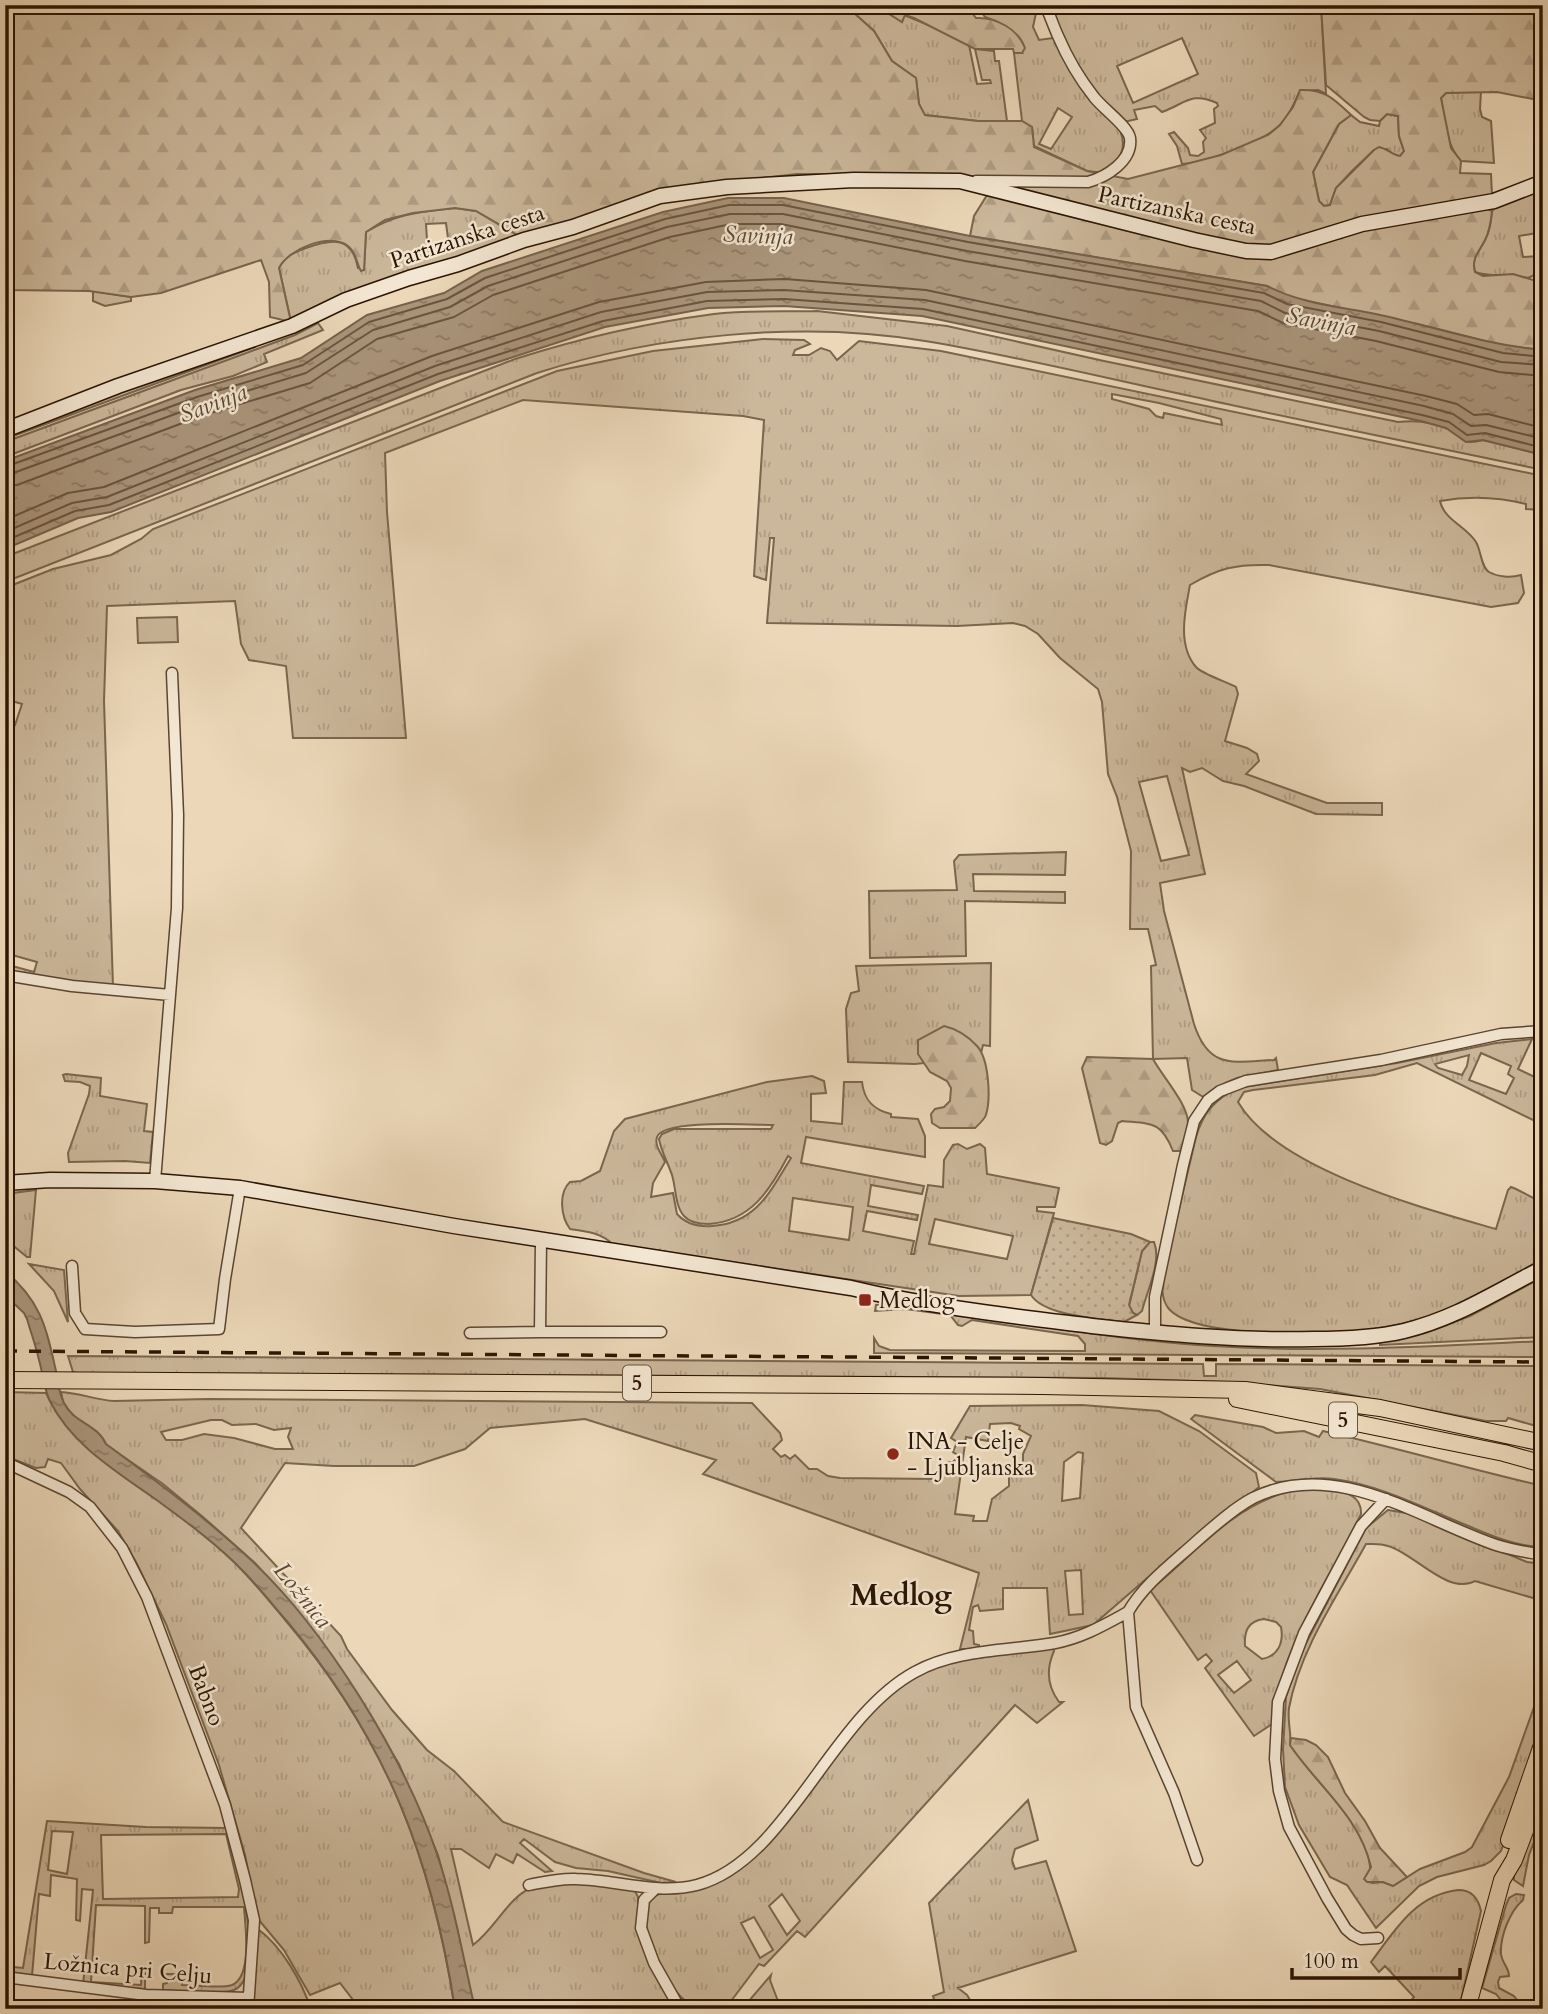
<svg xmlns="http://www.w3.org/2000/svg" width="1548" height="2014" font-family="Cardo,serif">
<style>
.grass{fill:url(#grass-tufts);stroke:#7a664e;stroke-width:2;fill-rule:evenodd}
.forest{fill:url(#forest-firs);stroke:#7a664e;stroke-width:2}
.park{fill:url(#park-dots);stroke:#7a664e;stroke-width:2}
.pitch{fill:#cbb79a;stroke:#7a664e;stroke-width:2}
.water{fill:url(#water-ripples);stroke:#77614b;stroke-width:2}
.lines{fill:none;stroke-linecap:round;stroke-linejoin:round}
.shore{stroke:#6a543e;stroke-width:2}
.street-casing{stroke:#5a4530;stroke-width:13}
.secondary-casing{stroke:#2a1402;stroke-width:17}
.primary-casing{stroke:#2a1402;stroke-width:18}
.street{stroke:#f3e6d2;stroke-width:10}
.secondary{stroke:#f3e6d2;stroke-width:14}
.primary{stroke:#ecd8b9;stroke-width:16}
.rail{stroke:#2a1402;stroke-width:3.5;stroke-dasharray:12 12;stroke-linecap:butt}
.poi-dot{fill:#8f2418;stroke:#f3e6d2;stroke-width:2.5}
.labels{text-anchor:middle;stroke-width:5;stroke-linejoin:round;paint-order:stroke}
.shield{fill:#f3e6d2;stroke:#665340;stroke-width:2}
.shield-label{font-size:21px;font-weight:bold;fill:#2a1402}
.street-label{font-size:23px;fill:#2a1402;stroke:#f3e6d2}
.poi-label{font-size:23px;fill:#2a1402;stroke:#f3e6d2;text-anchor:start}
.water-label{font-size:24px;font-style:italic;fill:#5d4832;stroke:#f3e6d2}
.district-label{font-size:30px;font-weight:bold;fill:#2a1402;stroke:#f3e6d2}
</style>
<defs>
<pattern id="grass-tufts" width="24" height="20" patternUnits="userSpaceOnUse" patternTransform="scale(1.75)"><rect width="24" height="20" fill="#cbb79a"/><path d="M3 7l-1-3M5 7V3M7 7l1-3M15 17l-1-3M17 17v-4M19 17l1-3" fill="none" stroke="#ae9c83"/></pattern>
<pattern id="forest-firs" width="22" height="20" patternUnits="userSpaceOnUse" patternTransform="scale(1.75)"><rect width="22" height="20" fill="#cbb79a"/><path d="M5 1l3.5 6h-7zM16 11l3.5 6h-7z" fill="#ae9c83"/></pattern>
<pattern id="park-dots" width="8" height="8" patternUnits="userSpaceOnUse" patternTransform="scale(1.75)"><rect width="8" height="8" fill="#cbb79a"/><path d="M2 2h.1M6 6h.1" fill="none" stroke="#ae9c83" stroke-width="1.8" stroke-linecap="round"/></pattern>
<pattern id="water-ripples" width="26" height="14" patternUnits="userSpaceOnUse" patternTransform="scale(1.75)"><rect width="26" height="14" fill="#aa957b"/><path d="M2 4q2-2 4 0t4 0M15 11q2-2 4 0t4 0" fill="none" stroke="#8b7863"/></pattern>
</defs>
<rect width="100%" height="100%" fill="#ecd8b9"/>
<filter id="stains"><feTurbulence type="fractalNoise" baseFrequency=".00286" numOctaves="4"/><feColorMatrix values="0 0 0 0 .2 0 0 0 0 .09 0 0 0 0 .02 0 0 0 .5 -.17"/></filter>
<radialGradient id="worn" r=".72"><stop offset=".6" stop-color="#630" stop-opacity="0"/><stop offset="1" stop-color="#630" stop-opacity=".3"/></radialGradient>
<path class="grass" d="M845 5H875L902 22 904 15 943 31 969 45 977 84 991 83 990 80H982L975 49 994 51 995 61H999L1007 121H978L924 115 919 104 916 78 892 61 874 31Z
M976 5H1029L1036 13 1033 27 1039 40 1053 38 1120 130C1128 149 1119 161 1105 173L1087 171 1034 146 1032 127 1022 121 1014 53H1022L996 21 985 17ZM1058 108 1072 117 1051 149 1039 144Z
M1050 5H1321L1326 94 1318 90 1300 91C1295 102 1290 114 1281 124 1266 141 1205 163 1182 164L1177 146 1169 134 1174 132 1188 148 1190 155 1198 156 1204 152 1203 142 1206 138 1200 130 1215 123 1214 109 1218 106 1217 103C1191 91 1185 104 1162 112L1155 106 1134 110 1137 119 1124 122 1097 96 1076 66ZM1182 38 1198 74 1133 103 1117 66Z
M1481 91 1480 109 1482 117 1491 121 1494 163 1461 161C1445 144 1445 120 1441 98L1446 93Z
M1387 114 1398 116 1399 136 1404 151 1400 156 1393 155 1387 149 1374 150 1352 171 1336 188 1330 205 1324 206 1319 201 1313 172 1339 124 1351 115 1360 122 1379 126 1380 121Z
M1543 186V232L1519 236 1523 257 1538 256 1539 260H1543V271L1528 278C1510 273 1488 278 1475 272 1471 258 1479 252 1485 240 1490 231 1491 221 1492 211L1501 203Z
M455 208 476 211 519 236 291 322 279 268C284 256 294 253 306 248 331 239 352 235 358 268L364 270 366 232C397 213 420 212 455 208ZM446 223 449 246 430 247V241L427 240 426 224Z
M93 291 131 297V301L105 306 93 301Z
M817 311 947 326 1104 361 1398 422C1414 420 1433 422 1448 429 1464 437 1460 446 1483 440L1543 455V470C1427 445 1311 423 1195 397 1105 378 1016 356 925 341 803 320 655 335 537 373L5 582V557L515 359C581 338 646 323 714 314 748 310 783 312 817 311Z
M318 323 323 330 264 354 267 362 233 376 181 390 5 457V442L295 335Z
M763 339 804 340 810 344 795 350 793 355H809L821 348 830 351 837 360 859 341 941 351 1543 476V510L1526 509V504C1498 497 1468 496 1440 501 1444 520 1466 526 1476 542 1481 550 1481 567 1489 572 1498 577 1511 578 1521 575L1524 593 1518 603 1491 607 1269 565C1236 564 1219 568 1190 585 1185 611 1177 645 1196 667 1202 674 1227 682 1236 687L1238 694 1225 741 1247 748 1257 754 1259 761 1246 774 1327 803H1382V815L1316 814 1244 786 1223 781 1202 768 1190 772 1182 768 1205 874 1160 883 1164 911 1194 1024C1209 1070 1233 1062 1274 1060L1276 1058 1278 1070 1237 1078 1225 1083 1205 1098 1192 1090 1187 1058 1153 1059 1151 966 1156 965 1148 929H1130L1131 851 1117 797 1108 774 1102 702 1098 689 1060 658 1038 634 1025 626 1013 623 957 626 767 623 774 538H770L766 580 754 576 764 420 743 416 523 400 385 453 387 512 406 738H293L286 666 249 660 241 644 235 601 107 606 104 701 113 987 5 971V964L34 972 37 962 5 953V723L15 725 22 704 5 699V588L53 569 111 555 141 539 153 529 557 371 653 351ZM1112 394 1159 403 1221 419 1222 425 1164 413 1163 418 1156 416 1149 409 1112 399ZM1167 776 1189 855 1161 861 1139 782Z
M251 343 255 347 5 439V435Z
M1066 852 1065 875 973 874 974 891 1065 892V903L965 901 966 956 870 958 869 891 957 890 954 861 959 855Z
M991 963 990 1046 983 1045 980 1057 915 1064 848 1062 846 1009 851 993 859 991 856 966Z
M1532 1039 1518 1069 1543 1081V1125L1417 1063 1375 1075 1253 1090 1244 1092 1238 1102C1278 1170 1423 1208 1496 1229L1508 1190 1511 1187 1516 1189 1543 1203V1259C1507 1277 1473 1302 1434 1315 1413 1322 1390 1327 1367 1330 1327 1335 1196 1339 1169 1309 1159 1297 1163 1282 1165 1268L1196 1137C1203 1113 1214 1100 1237 1088L1397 1063 1496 1043ZM1481 1053 1511 1066 1508 1074 1514 1078 1506 1094 1469 1080ZM1469 1055 1467 1066 1462 1075 1438 1068 1435 1064Z
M66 1074 101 1078 100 1096 147 1104 144 1131 153 1132 150 1163 125 1161 69 1162 68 1153 89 1094 90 1086 80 1082 65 1081 63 1075Z
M812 1076 824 1081 826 1093 811 1094V1121L842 1124 844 1082H862C864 1100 873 1110 891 1114V1117L918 1119 925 1136V1157L806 1137 801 1163 924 1186 922 1194 871 1185 868 1206 918 1215 917 1220 867 1211 863 1231 914 1241 911 1254H914L928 1185 943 1187 944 1160 953 1145 958 1144 967 1149 980 1144 985 1148 987 1174 1059 1188 1055 1207H1037V1211L1054 1213 1031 1295 959 1296 612 1244C602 1233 585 1231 570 1229 561 1217 558 1193 570 1182L581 1181 600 1171 614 1131 625 1119 767 1082ZM773 1125 771 1129H674L662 1134 659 1139C661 1151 668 1163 672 1175 676 1188 675 1206 684 1216 690 1223 701 1224 709 1224 751 1221 770 1190 788 1156L791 1158C770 1192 756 1223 712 1226 698 1227 686 1224 677 1214L673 1193 651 1197 653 1183 665 1162C662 1154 654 1146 657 1137 663 1119 753 1125 773 1125ZM793 1198 853 1207 849 1240 789 1231ZM935 1219 1013 1236 1007 1259 929 1244Z
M36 1190 30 1257H27L5 1239V1194Z
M1150 1242H1154C1162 1261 1147 1291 1142 1311L1137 1315 1133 1313 1129 1306 1142 1251Z
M29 1264 64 1270 68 1322 54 1291Z
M1543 1277V1337L1380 1345V1342L1425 1333 1470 1316Z
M908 1304C1009 1321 1111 1340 1213 1346 1323 1353 1433 1346 1543 1341V1357L874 1353V1338L879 1346 890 1350 1085 1351V1344L1078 1336 972 1320 962 1326 958 1325 950 1315 906 1309 875 1311 876 1305Z
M68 1356 1203 1364 1204 1376H1216V1364L1543 1366V1428L1508 1418 1506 1421H1486L1320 1389 1227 1382 1103 1378 77 1373 73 1372Z
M5 1392 46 1393C69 1443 116 1471 159 1501 181 1517 202 1533 222 1550 246 1572 265 1596 286 1621 387 1740 431 1856 455 2009H360L340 1983 310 1995 284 1950 258 1919 245 1855 219 1765 166 1624 136 1562 118 1531 80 1489 61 1463 48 1459 45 1467 36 1468 5 1456Z
M61 1392C80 1393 96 1400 114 1401L208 1399 752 1403 780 1433 782 1440 773 1449 781 1457 785 1455 790 1459 795 1455 809 1469H817L828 1476 840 1478 938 1479 948 1462 952 1463 959 1456 953 1452 957 1442 951 1438 970 1406 1082 1405 1159 1411 1199 1431 1256 1473 1259 1487 1175 1554 1093 1625 1050 1634 1047 1588H1003V1609L980 1611 978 1605 973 1607 969 1630 973 1631 974 1644 979 1645V1649H960L979 1573 703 1474 716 1460 585 1419 490 1428 465 1449 414 1466H334L285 1463 241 1528 341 1636 347 1649 392 1710 427 1750 454 1771 503 1822 644 1873 676 1882 661 1883 608 1871 576 1868 555 1862 524 1839 520 1843 552 1871 545 1872 517 1854 513 1863 496 1854 489 1868 461 1849H451L473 1945C489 1933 500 1914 514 1900 544 1869 595 1885 634 1889L638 1897V1920L676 2009H473L457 1928 438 1855 399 1764 337 1664 292 1604 255 1563 203 1517 163 1484 105 1444 97 1432 72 1415 63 1402ZM211 1420H222L232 1425 256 1424 274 1430 291 1428 288 1437 293 1449H275L234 1438 204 1434 182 1440H166L161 1432ZM1011 1423 1020 1426 1019 1429 1031 1436 1023 1454V1467L1015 1465 1009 1469V1486L992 1499 987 1521H973L974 1516 955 1514 966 1437 988 1441 990 1424ZM1078 1452 1083 1453 1080 1498 1062 1501 1064 1462ZM1081 1570 1083 1614 1069 1615 1065 1571Z
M1195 1415 1263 1427 1276 1433 1304 1431 1319 1437 1323 1431C1397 1448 1469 1469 1543 1486V1547C1517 1547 1489 1535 1466 1525 1424 1508 1380 1485 1334 1479 1314 1476 1296 1482 1276 1482L1191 1419Z
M1325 1488C1341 1492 1362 1493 1361 1514 1327 1584 1281 1645 1272 1724L1254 1736 1205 1668 1212 1661 1206 1654 1198 1660 1150 1590C1194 1555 1230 1508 1287 1492 1299 1489 1312 1489 1325 1488ZM1264 1619 1276 1622 1281 1627C1284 1643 1278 1656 1262 1659L1245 1646C1244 1631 1248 1621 1264 1619ZM1237 1661 1251 1680 1234 1693 1218 1675Z
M1388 1510 1412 1514 1527 1562 1543 1564V1601L1475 1581C1448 1596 1414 1553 1388 1546 1380 1543 1373 1544 1366 1544 1338 1595 1300 1649 1289 1708 1287 1722 1292 1734 1290 1745 1315 1783 1354 1811 1368 1856 1371 1866 1370 1873 1372 1883L1383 1882 1393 1886 1420 1869 1465 1852 1472 1847 1509 1777 1543 1682V1728L1501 1851 1491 1861 1484 1865 1437 1877 1419 1886 1376 1928 1347 1885 1330 1877 1299 1825 1285 1787 1283 1749 1286 1697 1302 1651 1366 1528Z
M1053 1647 1054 1651C1046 1669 1047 1686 1059 1702H1063L1037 1723 1015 1705 805 1937 797 1931 764 1966 759 1964 725 2009C691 2009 683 2005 665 1975 655 1959 633 1910 655 1896 663 1891 676 1894 686 1892 702 1888 748 1861 762 1851L866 1718 894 1691 916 1675 942 1663ZM782 1894 800 1921 787 1935 769 1906ZM754 1917 773 1950 760 1958 741 1923Z
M1543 1794V1819L1529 1855 1523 1886 1514 1880V1875Z
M1028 1800 1038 1840 1015 1849 1012 1860 1015 1869 1046 1861 1076 1951 958 1988 967 1995 973 2005V2009H937L933 1996 944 1992 929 1903Z
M47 1821 146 1827 228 1828C235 1856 269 1975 234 1990 221 1995 179 1991 163 1990V1984L167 1983 166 1974H182V1985C195 1985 221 1989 232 1985 253 1976 245 1925 244 1907H173L172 1913H159V1908H150L149 1942 145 1943V1906L96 1905 91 1982 141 1985 142 1968H145V1989L83 1985 93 1890 82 1889 80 1921 76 1920 77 1879 51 1875 50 1896 39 1894 32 1976 5 1972V1966L23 1968ZM52 1831 73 1832 67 1874 48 1870ZM226 1834 239 1889 238 1897 103 1899 101 1835Z
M1458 1890C1472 1890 1478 1898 1481 1911L1459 2009H1413L1408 2004 1414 1997 1385 1966 1379 1972 1371 1962C1395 1930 1415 1895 1458 1890Z
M1516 1894 1524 1895 1523 1900C1510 1911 1500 1936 1501 1954 1502 1963 1509 1968 1509 1976L1500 1977 1498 1982 1499 1988 1514 1996 1522 2007V2009H1508L1496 1994 1482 1988 1506 1905 1509 1898Z
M258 1929C282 1947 301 1980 311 2009H253Z
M771 1975 770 1980 781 2009H742Z"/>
<path class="forest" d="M5 5H845L874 31 892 61 916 78 919 104 925 115 978 121H1022L1032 127 1034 147 1087 171 1128 179 1221 155 1268 135 1280 125 1293 107 1300 90C1325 89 1334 99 1351 115L1339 124 1313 172 1319 201 1324 206 1330 205 1336 188 1374 150 1379 147C1388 149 1392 155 1400 156L1404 151 1399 136 1398 116 1387 114 1380 121 1370 120 1364 117 1326 85 1321 5H1543V101L1497 92 1446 93 1441 98 1451 148 1461 161 1460 173 1491 174 1492 196 1268 248 1237 244 1000 188 856 174H797L726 182 519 236 476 211 455 208 413 213 385 220 366 232 364 270 361 271C356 263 357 253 348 246 330 232 288 249 279 268L291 322 270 317 269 282 261 260 161 293 131 297 89 291 5 290Z
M875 5H966L976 18C996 17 1018 29 1025 48L1022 53H1014L1013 49H975L914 18 905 15 902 22Z
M989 192 1244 255 1362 228 1487 209 1492 211C1491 221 1490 230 1485 240 1479 252 1471 258 1475 272L1483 276 1513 274 1543 283V350L1504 346 1434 328 1289 297 1267 286 970 236 974 216Z
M944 1026C957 1029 967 1035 977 1046 989 1059 991 1098 986 1115 984 1120 979 1124 975 1128H940L932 1123 931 1114 935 1109 944 1107 950 1101 951 1088 947 1081 930 1072 918 1054V1040Z
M1087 1057 1153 1059C1162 1076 1189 1105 1188 1124 1188 1133 1183 1143 1181 1151H1173C1161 1121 1152 1124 1122 1121L1118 1123 1112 1141 1106 1145 1100 1143 1082 1068Z
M1291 1738 1306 1740 1316 1745 1328 1757 1345 1793 1365 1821 1380 1848 1407 1877 1393 1886 1383 1882H1367L1364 1879 1371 1867C1360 1817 1317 1785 1290 1745Z"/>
<path class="park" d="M1053 1218 1131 1234 1150 1242 1142 1251 1129 1305 1133 1313 1137 1315 1124 1322C1101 1319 1044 1316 1031 1295Z"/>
<path class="pitch" d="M177 617 178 642 138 643 137 618Z"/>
<path class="water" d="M728 198H784L970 236 1267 286C1302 304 1342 307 1380 315 1436 327 1486 345 1543 350V455L1483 440 1466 442 1446 428 1421 421 922 316 784 306 708 308 605 327 440 381 111 512 78 518 5 549V461L195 390 301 358 367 315 444 293 482 271 663 212Z
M5 1271C41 1301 46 1327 56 1371 58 1381 59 1394 64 1403 74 1423 97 1424 106 1444 156 1481 205 1517 251 1560 326 1630 404 1757 437 1854 454 1904 463 1957 475 2009H455C432 1857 385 1738 286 1620 272 1604 259 1587 244 1572 218 1545 188 1523 158 1501 119 1473 72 1446 50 1401 44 1389 43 1374 39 1360 36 1346 31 1333 27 1319L24 1313 5 1295Z"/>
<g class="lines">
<path class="shore" d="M5 467 197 397 303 365 369 322 447 299 485 278 665 219 729 205H783L968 242 1264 293 1287 304 1381 322 1503 353 1543 357
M5 476 200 405 306 373 373 330 450 307 488 286 667 227 730 214H783L967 251 1261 301 1285 313 1379 331 1501 362 1543 365
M5 486 17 485 204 415 310 383 377 339 454 317 493 295 670 237 731 224H781L965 261 1258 311 1283 323 1376 341 1499 372 1543 376
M5 520 68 493 104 487 432 356 599 302 706 282 785 279 926 290 1426 396 1457 404 1474 415 1488 414 1543 428
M5 532 72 503 107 497 435 366 601 312 707 292 784 290 925 300 1424 406 1453 414 1471 426 1486 425 1543 439
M5 541 75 511 109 505 438 374 603 321 707 301 784 299 923 309 1422 415 1449 422 1467 435 1485 433 1543 448"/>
<g class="street-casing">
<path id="street" d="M976 181 1088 182C1106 177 1133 161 1130 138 1128 126 1102 108 1094 97 1079 78 1067 57 1058 36 1053 25 1050 15 1045 5
M5 975 72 986 170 995
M155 1181 177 908 178 815 172 673
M72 1266 75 1313 85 1329 135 1332 219 1329 225 1279 240 1188
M540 1332H661
M470 1333 540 1332 541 1239
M1155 1333V1297L1183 1165 1194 1121 1208 1100 1220 1091 1246 1081 1381 1060 1501 1034 1543 1031
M5 1462 69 1492 90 1507 122 1548 147 1597 225 1805 245 1880 254 1920 248 2009
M1197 1860 1174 1793 1136 1707 1128 1612C1145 1583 1174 1562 1198 1540 1214 1526 1234 1508 1253 1498 1336 1457 1420 1519 1496 1545 1511 1550 1527 1552 1543 1555
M529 1885C544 1882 560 1878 576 1879 617 1880 657 1895 697 1885 787 1861 830 1718 915 1672 956 1649 1009 1651 1055 1643 1082 1638 1104 1625 1128 1612
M654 1890 644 1900 641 1928 654 1963 680 2009
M1378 1938 1361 1939 1353 1935 1346 1929 1327 1898 1289 1827 1279 1791 1275 1759 1278 1702 1304 1633 1361 1526 1386 1499
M5 1977 146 1995 248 1998
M678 2004 692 2009"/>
</g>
<g class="secondary-casing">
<path id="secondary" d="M5 430 118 386 292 326 346 300 409 278 458 264 524 240 573 227 660 196 727 187 854 180 960 181 1194 240 1246 251 1271 252 1362 224 1494 201 1543 182
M5 1183 50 1180 155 1181 240 1188 454 1226 851 1288C930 1307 1012 1316 1092 1326 1166 1334 1240 1341 1314 1339 1344 1339 1374 1338 1404 1331 1457 1318 1495 1292 1543 1268"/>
</g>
<g class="primary-casing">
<path id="primary" d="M5 1380 1042 1386 1245 1390 1380 1408 1543 1443
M1237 1399 1504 1453 1543 1464
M1509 1840 1543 1742
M1467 2009 1502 1880 1514 1860 1543 1783"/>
</g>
<use href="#street" class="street"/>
<use href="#secondary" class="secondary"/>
<use href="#primary" class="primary"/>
<path class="rail" d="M5 1351 1543 1362"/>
</g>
<g class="poi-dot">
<rect x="858" y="1293" width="14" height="14" rx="3.5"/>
<circle cx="893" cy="1454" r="7"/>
</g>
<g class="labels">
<g class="shield">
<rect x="623" y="1365.5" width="28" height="35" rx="5"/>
<rect x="1329" y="1402.5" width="28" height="35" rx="5"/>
</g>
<g class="shield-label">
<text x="637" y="1390">5</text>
<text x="1343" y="1427">5</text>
</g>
<g class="street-label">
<text transform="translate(1177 210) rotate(12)" y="8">Partizanska cesta</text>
<text transform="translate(467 236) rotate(-18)" y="8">Partizanska cesta</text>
<text transform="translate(207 1695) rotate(69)" y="8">Babno</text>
<text transform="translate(128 1968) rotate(5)" y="8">Ložnica pri Celju</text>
</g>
<g class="poi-label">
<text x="879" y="1308">Medlog</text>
<text x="907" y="1449">INA - Celje<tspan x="907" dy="26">- Ljubljanska</tspan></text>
</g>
<g class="water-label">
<text transform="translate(758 235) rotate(2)" y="8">Savinja</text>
<text transform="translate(1321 321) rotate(11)" y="8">Savinja</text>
<text transform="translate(213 403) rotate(-21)" y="8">Savinja</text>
<text transform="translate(303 1595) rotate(51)" y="8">Ložnica</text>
</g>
<g class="district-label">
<text x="901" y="1605">Medlog</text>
</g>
</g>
<rect width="1548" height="2014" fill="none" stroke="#ecd8b9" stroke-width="28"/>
<rect x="7" y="7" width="1534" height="2000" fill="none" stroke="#2a1402" stroke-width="3.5"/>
<rect x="14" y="14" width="1520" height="1986" fill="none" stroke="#2a1402" stroke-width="2"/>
<path d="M1292 1968v10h168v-10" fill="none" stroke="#2a1402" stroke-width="3.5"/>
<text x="1303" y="1968" font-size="21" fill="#2a1402" stroke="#f3e6d2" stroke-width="5" paint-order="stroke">100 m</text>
<rect width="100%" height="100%" filter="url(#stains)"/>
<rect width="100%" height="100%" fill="url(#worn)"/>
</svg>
